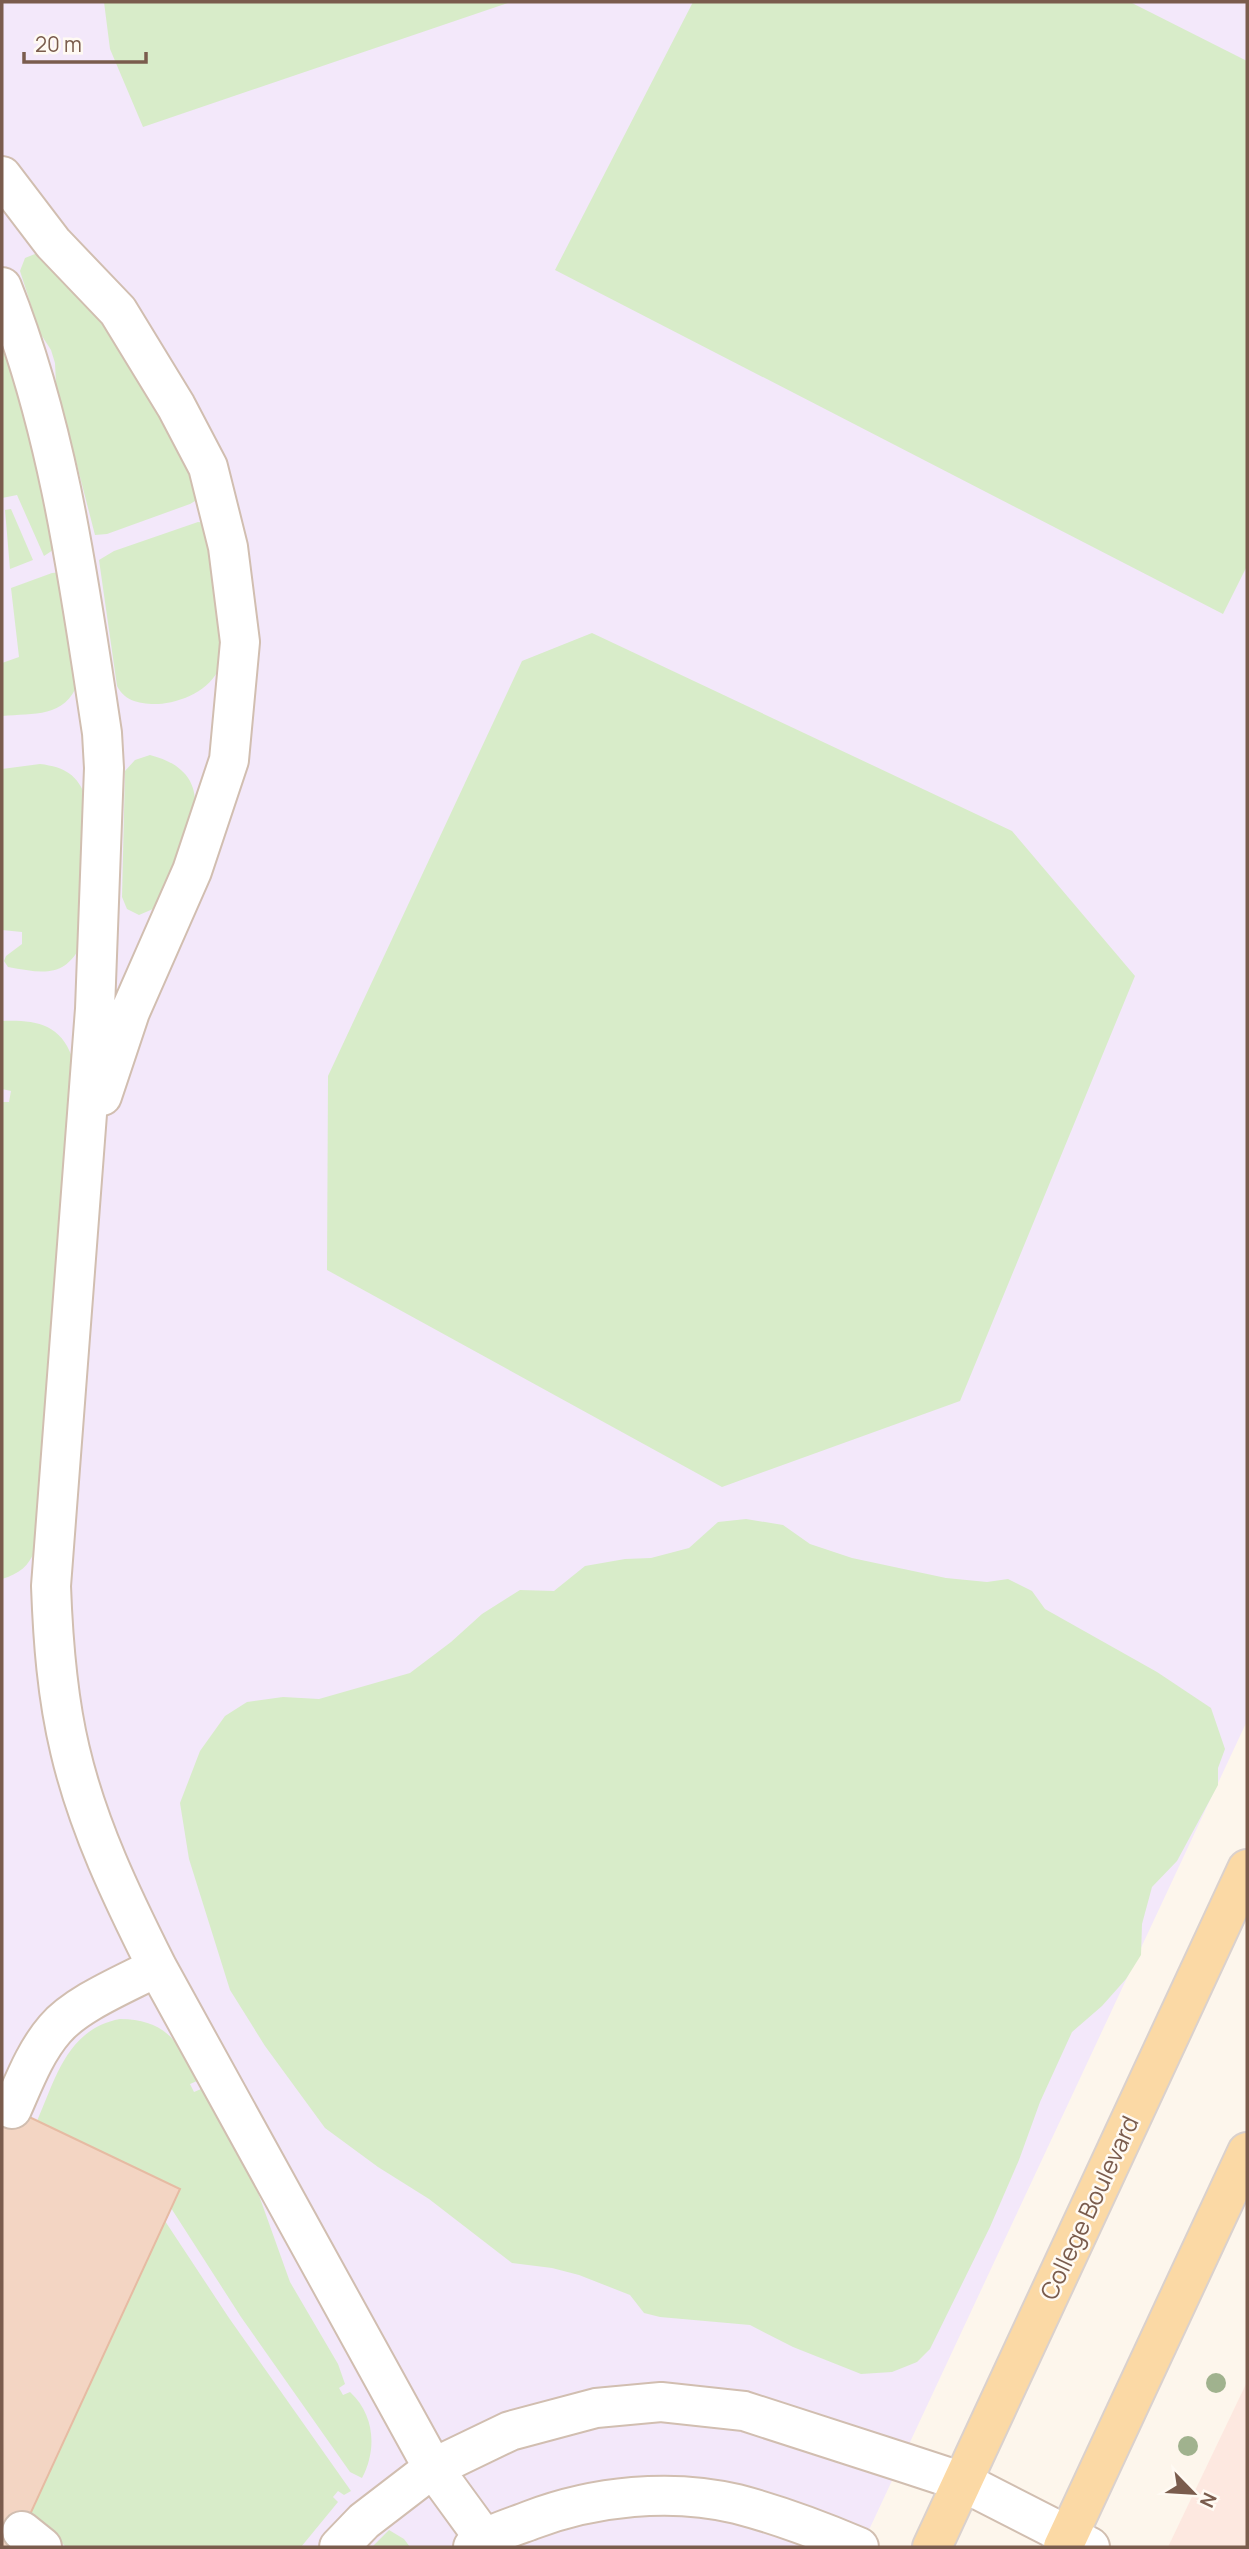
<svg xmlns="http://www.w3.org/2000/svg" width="1249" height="2549" font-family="Manrope,sans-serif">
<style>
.commercial{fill:#fde8e0}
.education{fill:#f3e8fa}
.green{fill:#d8ecc9}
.shadow{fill:#0003}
.building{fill:#f3d5c3;stroke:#e6bba3;stroke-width:2}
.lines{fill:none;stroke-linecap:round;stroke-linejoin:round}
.minor-casing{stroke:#d1beb0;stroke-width:42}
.major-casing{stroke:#dad1cd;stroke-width:42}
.minor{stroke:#fff;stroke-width:38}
.major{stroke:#fbd9a5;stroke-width:38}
.tree{fill:#a0b28e}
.labels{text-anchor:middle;stroke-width:5;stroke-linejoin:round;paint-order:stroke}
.street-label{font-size:24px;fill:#7a5c4d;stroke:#fffaf3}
</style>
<rect width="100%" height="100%" fill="#fdf6ec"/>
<path class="commercial" d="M1247 2382V2547H1168Z"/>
<path class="education" d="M2 2H1247V1721L861 2547H2Z"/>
<path class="green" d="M104 2H511L143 127 110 49Z
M693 2H1130L1247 61V566L1223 614 555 270Z
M40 252 49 255 147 376 202 497 190 504 107 534 95 535 56 384 55 363 51 350 40 333 20 271 25 258Z
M2 339 28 416 59 546 44 556 17 495 2 498Z
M11 509 33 560 10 569 5 510Z
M198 522 207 523C211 557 227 636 219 667 212 690 180 703 158 704 141 704 125 702 117 686L99 560 114 551Z
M63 572 78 683C65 718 34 713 2 716V663L19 657 11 588 52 573Z
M592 633 1012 831 1135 976 960 1401 722 1487 327 1270 328 1076 522 661Z
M150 755C236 777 177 859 153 909L139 915 127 909 122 897 125 771 135 760Z
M40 764C65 767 78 775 86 798L82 943C65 979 42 973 8 967L4 961 6 956 22 944V932L2 930V769Z
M2 1021C34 1020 60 1023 72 1057L35 1550C29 1566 19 1574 2 1579V1102H9L11 1091 2 1089Z
M746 1519 783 1525 810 1544 852 1558 946 1578 987 1582 1008 1579 1032 1591 1045 1609 1157 1672 1211 1708 1225 1749 1218 1768V1785L1177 1861 1152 1887 1142 1924 1141 1955 1126 1979 1102 2006 1072 2032 1040 2102 1019 2160 990 2227 930 2349 917 2362 892 2372 861 2374 793 2347 750 2325 660 2317 644 2313 630 2295 579 2275 552 2268 512 2263 429 2199 378 2167 325 2128 265 2046 230 1990 189 1859 180 1803 200 1751 225 1716 247 1702 283 1697 319 1699 410 1673 451 1642 482 1614 520 1590 554 1591 585 1566 625 1559 651 1558 689 1548 718 1522Z
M120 2019C165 2019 181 2043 197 2081L190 2084 194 2092 201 2089 209 2094 252 2176 290 2282 338 2364 345 2384 339 2388 343 2395 350 2392C375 2415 377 2450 362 2478L350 2472 241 2317 171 2208 180 2189 37 2121C56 2078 67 2029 120 2019Z
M165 2221 229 2318 351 2491 344 2495 338 2491 333 2497 338 2502 301 2547H66L42 2524 29 2517Z
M389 2530 404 2539 410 2547H372Z"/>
<path class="shadow" d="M2 2107 13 2547H2Z"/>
<path class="building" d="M2 2104 180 2189 15 2547H2Z"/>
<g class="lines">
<g class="minor-casing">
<path id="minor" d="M2 176 53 243 118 311 176 406 208 467 228 547 240 642 229 760 192 871 130 1012 102 1096
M2 287C59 430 79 582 102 733L104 768 95 1009 51 1586C53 1641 57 1696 70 1750 88 1827 122 1897 157 1967L433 2468 484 2538
M12 2109C24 2082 35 2052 55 2029 77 2003 127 1983 157 1967
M22 2531 42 2547
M339 2547 364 2521 433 2468 510 2431 596 2408 661 2402 744 2411 905 2463 963 2482 1090 2547
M473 2547C490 2533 511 2528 531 2520 594 2496 671 2488 737 2504 779 2515 819 2530 859 2547"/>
</g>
<g class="major-casing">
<path id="major" d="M932 2547 1247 1869
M1063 2547 1247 2152"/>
</g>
<use href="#minor" class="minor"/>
<use href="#major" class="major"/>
</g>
<g class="tree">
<circle cx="1216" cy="2383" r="10"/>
<circle cx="1188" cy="2446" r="10"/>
</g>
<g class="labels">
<g class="street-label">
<text transform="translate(1090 2208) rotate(-65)" y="8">College Boulevard</text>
</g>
</g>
<rect width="1249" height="2549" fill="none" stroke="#7a5c4d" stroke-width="7"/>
<g transform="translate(1193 2493) rotate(115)" stroke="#fffaf3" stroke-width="5" paint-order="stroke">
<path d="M0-5L12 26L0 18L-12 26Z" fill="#7a5c4d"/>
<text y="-10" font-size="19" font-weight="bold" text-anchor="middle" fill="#7a5c4d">N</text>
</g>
<path d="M24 52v10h122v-10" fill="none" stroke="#7a5c4d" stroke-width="3.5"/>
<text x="35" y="52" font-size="21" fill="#7a5c4d" stroke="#fffaf3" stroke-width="5" paint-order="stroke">20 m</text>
</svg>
